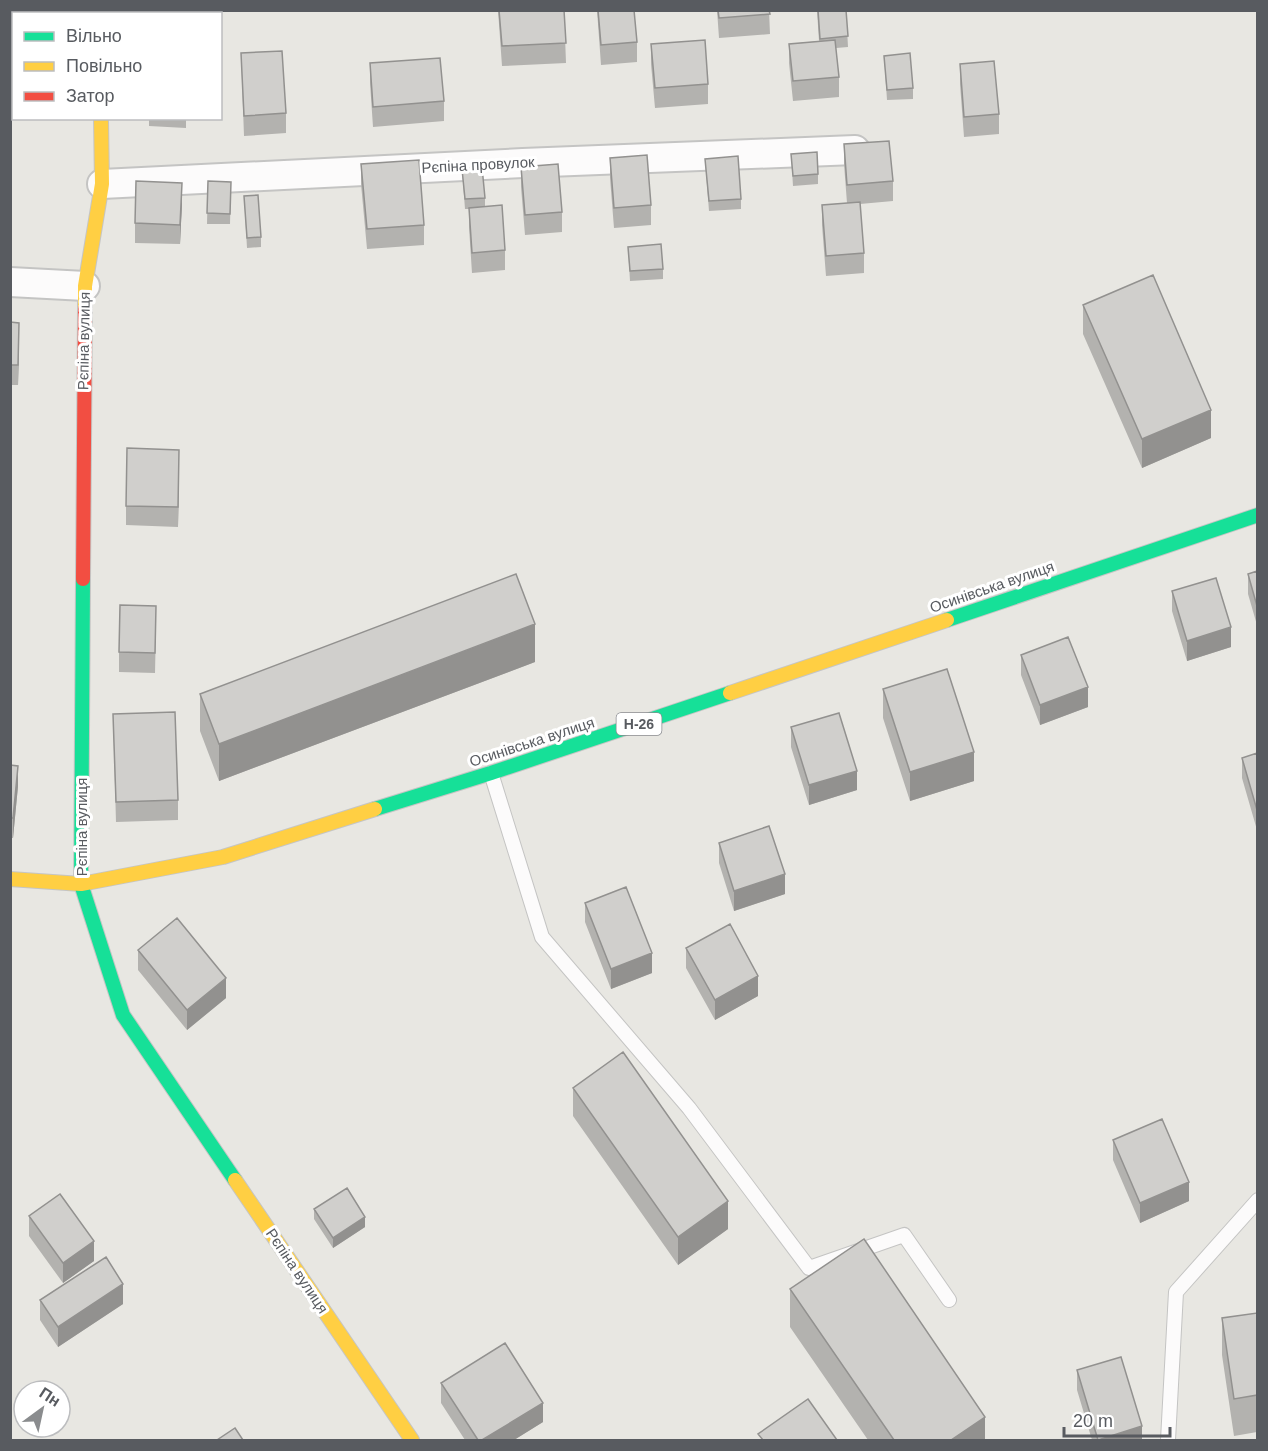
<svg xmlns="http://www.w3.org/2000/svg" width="1268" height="1451" font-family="Arial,sans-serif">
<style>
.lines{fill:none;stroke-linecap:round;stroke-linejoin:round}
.lane-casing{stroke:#c4c4c3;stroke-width:16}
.street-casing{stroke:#c4c4c3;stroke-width:32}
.fast-casing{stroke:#c5c5c4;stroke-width:16}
.slow-casing{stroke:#c5c5c4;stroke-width:16}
.jam-casing{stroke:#c5c5c4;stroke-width:16}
.lane{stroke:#fcfbfb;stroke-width:14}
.street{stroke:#fcfbfb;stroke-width:28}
.fast{stroke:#16e098;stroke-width:14}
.slow{stroke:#ffcf43;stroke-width:14}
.jam{stroke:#f24e42;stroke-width:14}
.wall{fill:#b3b2af}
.shaded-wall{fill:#92918f}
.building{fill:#d0cfcc;stroke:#92918f;stroke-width:1.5}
.labels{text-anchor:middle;stroke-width:6;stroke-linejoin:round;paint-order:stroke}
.shield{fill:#fff;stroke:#8a8c90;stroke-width:1.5}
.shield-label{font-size:14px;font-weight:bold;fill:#585b60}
.street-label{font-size:15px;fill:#585b60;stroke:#fff}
</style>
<rect width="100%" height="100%" fill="#e8e7e2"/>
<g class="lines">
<g class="lane-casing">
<path id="lane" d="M491 773 542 937 689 1108 809 1268 904 1235 949 1300
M1168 1440 1176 1292 1258 1200"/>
</g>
<g class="street-casing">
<path id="street" d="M142 14 147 10
M102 184 523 163 855 150
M10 282 85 286"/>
</g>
<g class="fast-casing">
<path id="fast" d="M83 579 81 884 123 1015 235 1180
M947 620 1258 515
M375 809 491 773 730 693"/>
</g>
<g class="slow-casing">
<path id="slow" d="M85 309V286L102 184 101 118
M730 693 947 620
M10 879 81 884 223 857 375 809
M235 1180 412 1440"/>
</g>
<g class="jam-casing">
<path id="jam" d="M83 579 85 309"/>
</g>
<use href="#lane" class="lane"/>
<use href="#street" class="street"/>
<use href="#fast" class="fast"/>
<use href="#slow" class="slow"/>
<use href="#jam" class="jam"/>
</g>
<path class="wall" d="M498 10H564L566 63 502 66Z
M597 10H634L637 42V62L601 65Z
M717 10H769L770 34 719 38Z
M817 10H846L848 47 836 48 839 77V97L793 101 789 63V44L819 41Z
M911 10H931V11L911 12Z
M651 44 708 84V104L655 108 651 64Z
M241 53 286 113V133L244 136Z
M884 56 913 88V99L887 100Z
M370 63 444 101V121L373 127 370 83Z
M960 64 999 114V134L964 137 960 84Z
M149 118H186V128L149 126Z
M844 144 893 181V201L860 204 864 253V273L826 276 822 225V205L847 203 844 164Z
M791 154 818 174V184L793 186Z
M610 158 651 205V225L614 228 610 178Z
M705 159 741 199V209L709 211Z
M361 164 424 225V245L367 249 361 184Z
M521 167 562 212V232L525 235 521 187Z
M462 169 485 198V206L505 250V270L472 273 469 227V209H465Z
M208 181 231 182 230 224H207Z
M244 196 261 237V247L247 248Z
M182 203 180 244 135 243V223Z
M628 247 663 269V279L630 281Z
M1083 305 1211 438 1142 468 1083 334Z
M10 322 19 343 18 385H10Z
M179 470 178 527 126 525V506Z
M1257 571V625L1248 594V574Z
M1172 591 1231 647 1187 661 1172 611Z
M156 626 155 673 119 672V652Z
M1021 655 1088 707 1040 725 1021 675Z
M535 662 219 781 200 731V694Z
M883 689 974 781 910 801 883 718Z
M113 714 178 800V820L116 822Z
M791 727 857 790 809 805 791 747Z
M1257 753V830L1242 778V758Z
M10 765 18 786 13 838H10Z
M719 843 785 894 734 911 719 863Z
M585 903 652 973 611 989 585 922Z
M686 948 758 996 715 1020 686 968Z
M138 950 226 998 187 1030 138 970Z
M573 1088 728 1229 678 1265 573 1116Z
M1113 1140 1189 1201 1140 1223 1113 1160Z
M314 1209 365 1227 333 1248 314 1219Z
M29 1216 94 1261 63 1283 29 1236Z
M790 1289 985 1440H868L790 1327Z
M40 1300 123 1304 58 1347 40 1320Z
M1257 1313V1432L1234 1436 1222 1355V1318Z
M1077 1370 1142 1440H1092L1077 1390Z
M441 1383 543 1422 514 1440H465L441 1403Z"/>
<path class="shaded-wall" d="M182 183V203L180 244V225Z
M19 323V343L18 385V365Z
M1211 410V438L1142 468V439Z
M179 450V470L178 527V507Z
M535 624V662L219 781V744Z
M1231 627V647L1187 661V641Z
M1088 687V707L1040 725V705Z
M974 752V781L910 801V772Z
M18 766V786L13 838V818Z
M857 771V790L809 805V785Z
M785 874V894L734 911V891Z
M652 953V973L611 989V969Z
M758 976V996L715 1020V1000Z
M226 978V998L187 1030V1010Z
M1189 1182V1201L1140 1223V1203Z
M728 1201V1229L678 1265V1237Z
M365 1217V1227L333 1248V1238Z
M94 1241V1261L63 1283V1263Z
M123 1284V1304L58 1347V1327Z
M543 1403V1422L514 1440H482Z
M985 1417V1440H951Z
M1142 1426V1440H1098Z"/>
<path class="building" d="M499 10H564L566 43 502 46Z
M598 10H634L637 42 601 45Z
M718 10H769L770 14 719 18Z
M818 10H846L848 36 820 39Z
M705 40 708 84 655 88 651 44Z
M835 40 839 77 793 81 789 44Z
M282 51 286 113 244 116 241 53Z
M910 53 913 88 887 90 884 56Z
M440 58 444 101 373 107 370 63Z
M994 61 999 114 964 117 960 64Z
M889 141 893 181 847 185 844 144Z
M817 152 818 174 793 176 791 154Z
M647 155 651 205 614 208 610 158Z
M738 156 741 199 709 201 705 159Z
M419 160 424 225 367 229 361 164Z
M558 164 562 212 525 215 521 167Z
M482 167 485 198 465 199 462 169Z
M136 181 182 183 180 225 135 223Z
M208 181 231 182 230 214 207 213Z
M258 195 261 237 247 238 244 196Z
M860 202 864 253 826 256 822 205Z
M502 205 505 250 472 253 469 208Z
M661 244 663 269 630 271 628 247Z
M1153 275 1211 410 1142 439 1083 305Z
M10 322 19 323 18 365H10Z
M127 448 179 450 178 507 126 506Z
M1257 571V606L1248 574Z
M516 574 535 624 219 744 200 694Z
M1216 578 1231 627 1187 641 1172 591Z
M120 605 156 606 155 653 119 652Z
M1068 637 1088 687 1040 705 1021 655Z
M947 669 974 752 910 772 883 689Z
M175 712 178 800 116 802 113 714Z
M839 713 857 771 809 785 791 727Z
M1257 753V810L1242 758Z
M10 765 18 766 13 818H10Z
M769 826 785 874 734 891 719 843Z
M626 887 652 953 611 969 585 903Z
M177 918 226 978 187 1010 138 950Z
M730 924 758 976 715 1000 686 948Z
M623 1052 728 1201 678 1237 573 1088Z
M1162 1119 1189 1182 1140 1203 1113 1140Z
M347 1188 365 1217 333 1238 314 1209Z
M60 1194 94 1241 63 1263 29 1216Z
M864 1239 985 1417 951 1440H894L790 1289Z
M106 1257 123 1284 58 1327 40 1300Z
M1257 1313V1395L1234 1399 1222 1318Z
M505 1343 543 1403 482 1440H478L441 1383Z
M1121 1357 1142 1426 1098 1440 1077 1370Z
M808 1399 837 1440H763L758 1434Z
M235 1428 243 1440H217Z"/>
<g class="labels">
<rect class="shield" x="616.5" y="713" width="45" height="22" rx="4.5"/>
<g class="shield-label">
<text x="639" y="729">Н-26</text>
</g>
<g class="street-label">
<text transform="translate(478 165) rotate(-3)" y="5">Рєпіна провулок</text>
<text transform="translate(84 341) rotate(-89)" y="5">Рєпіна вулиця</text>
<text transform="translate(992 587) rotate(-19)" y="5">Осинівська вулиця</text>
<text transform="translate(532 742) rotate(-18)" y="5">Осинівська вулиця</text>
<text transform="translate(82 827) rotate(-90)" y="5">Рєпіна вулиця</text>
<text transform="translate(297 1271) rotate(56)" y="5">Рєпіна вулиця</text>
</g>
</g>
<rect width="1268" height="1451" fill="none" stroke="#585b60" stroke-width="24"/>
<rect x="12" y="12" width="210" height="108" fill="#ffffff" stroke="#bcbdbf" stroke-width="1.5"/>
<rect x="24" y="32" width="30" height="9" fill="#16e098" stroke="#bcbdbf" stroke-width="1.5"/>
<text x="66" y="42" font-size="18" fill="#585b60">Вільно</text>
<rect x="24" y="62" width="30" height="9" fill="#ffcf43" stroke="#bcbdbf" stroke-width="1.5"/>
<text x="66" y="72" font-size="18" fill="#585b60">Повільно</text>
<rect x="24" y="92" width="30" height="9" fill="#f24e42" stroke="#bcbdbf" stroke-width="1.5"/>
<text x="66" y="102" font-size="18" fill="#585b60">Затор</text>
<g transform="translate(42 1409) rotate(33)"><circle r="28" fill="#ffffff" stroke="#bcbdbf" stroke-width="1.5"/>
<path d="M0-4.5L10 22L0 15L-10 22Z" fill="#8a8c8e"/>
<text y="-9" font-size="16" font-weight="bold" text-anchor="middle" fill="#585b60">Пн</text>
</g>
<path d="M1064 1427v9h106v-9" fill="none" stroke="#585b60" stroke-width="3"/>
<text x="1073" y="1427" font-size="18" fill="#585b60" stroke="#ffffff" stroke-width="4.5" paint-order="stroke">20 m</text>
</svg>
